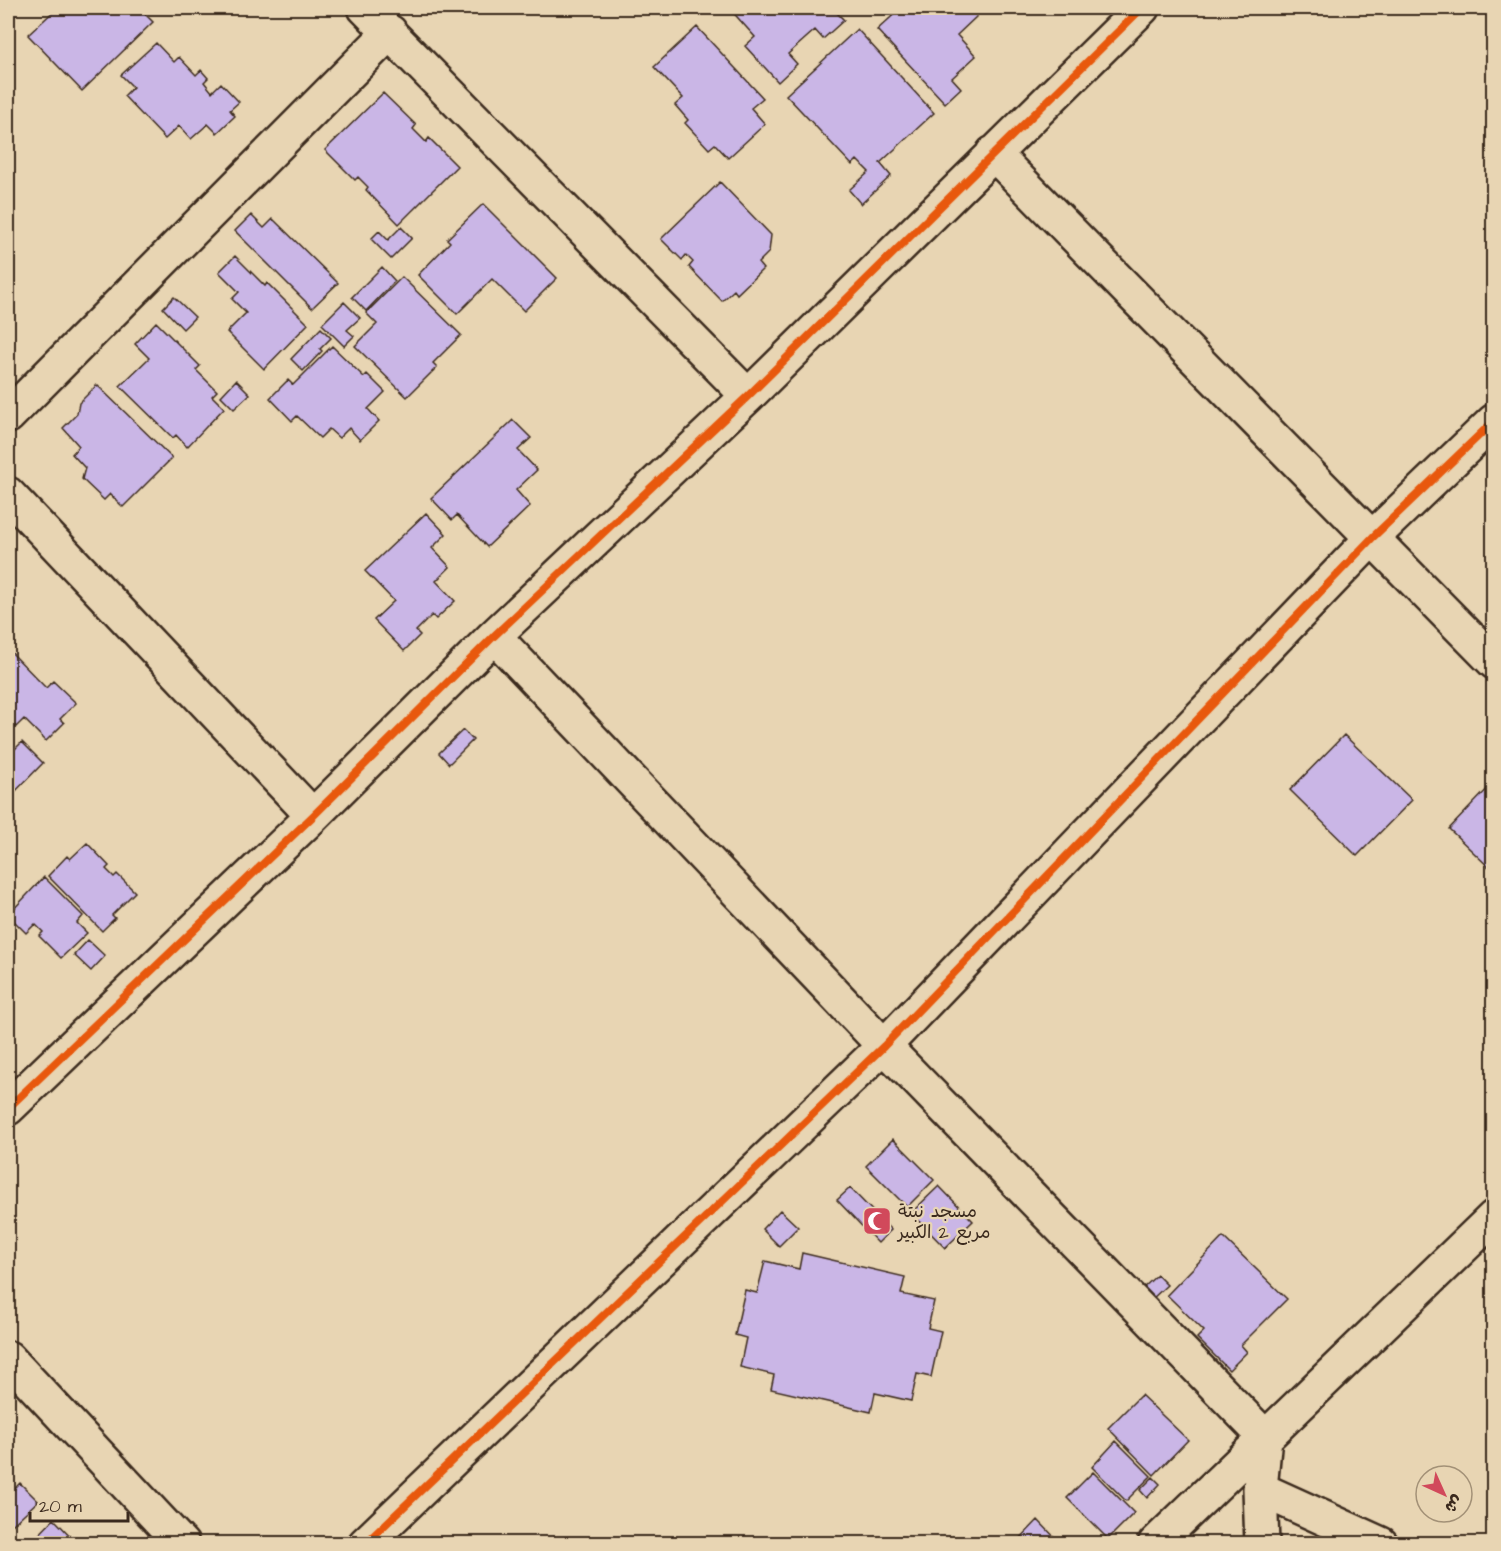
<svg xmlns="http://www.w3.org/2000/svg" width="1501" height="1551" font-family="'Architects Daughter','Playpen Sans Arabic',sans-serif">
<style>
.building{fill:#cab6e6;stroke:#3b2a1e;stroke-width:1.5}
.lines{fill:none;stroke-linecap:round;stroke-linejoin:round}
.minor-casing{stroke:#3b2a1e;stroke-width:38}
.minor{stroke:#e8d5b3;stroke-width:33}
.cycleway-casing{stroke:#e8d5b3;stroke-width:11}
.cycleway{stroke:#e8590c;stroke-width:8}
.labels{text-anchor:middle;stroke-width:4.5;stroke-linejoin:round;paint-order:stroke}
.poi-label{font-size:18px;fill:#3b2a1e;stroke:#e8d5b3;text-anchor:start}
</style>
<rect width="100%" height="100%" fill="#e8d5b3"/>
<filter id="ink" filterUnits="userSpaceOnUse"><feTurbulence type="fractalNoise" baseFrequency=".0167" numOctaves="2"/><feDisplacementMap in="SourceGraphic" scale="12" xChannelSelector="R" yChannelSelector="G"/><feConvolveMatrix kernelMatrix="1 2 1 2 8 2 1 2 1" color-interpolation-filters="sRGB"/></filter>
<g filter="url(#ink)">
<path class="building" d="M57 8H139L153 22 82 91 28 35Z
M729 8H832L844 20 823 39 815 30 788 54 797 64 778 82 745 46 755 37Z
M901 8H969L977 16 957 35 976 56 952 78 961 88 945 103 877 30Z
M697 27 763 98 751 108 765 124 728 158 715 144 709 149 685 123 688 120 675 105 683 98 654 67Z
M857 29 934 113 880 163 891 176 861 204 849 190 869 172 857 160 852 165 786 95Z
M156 43 174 62 179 57 196 75 201 70 208 78 204 82 212 92 221 83 239 102 230 110 235 116 217 133 208 124 191 139 179 126 165 139 124 96 133 87 121 75Z
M383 93 416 125 413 129 426 142 429 138 457 166 399 224 366 190 368 187 358 177 355 180 325 150Z
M720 182 771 235 769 252 758 263 763 269 737 294 734 290 722 301 689 267 693 262 686 255 682 260 661 239Z
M483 204 557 278 524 311 492 279 457 314 418 275 450 242 447 239Z
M251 215 264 228 273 219 338 283 312 308 235 231Z
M401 227 412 238 391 259 371 239 379 231 388 240Z
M235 256 265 286 267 283 308 324 264 369 227 332 246 313 232 299 239 292 219 272Z
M382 267 395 281 366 311 352 297Z
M402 277 461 335 433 363 437 367 407 397 355 346 377 324 366 313Z
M174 297 195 317 183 329 163 308Z
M344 302 360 318 347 330 354 336 344 346 322 324Z
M156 322 200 366 196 370 217 391 212 396 224 408 187 447 176 435 173 438 120 386 149 358 135 344Z
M321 328 331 338 320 349 322 351 303 371 291 359Z
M332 346 364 377 367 374 385 392 368 409 379 421 360 440 349 428 339 438 329 429 320 438 297 416 292 421 270 398 288 380 293 385Z
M236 380 250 394 234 409 221 396Z
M97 385 172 458 123 507 110 494 104 500 82 479 85 468 72 454 79 446 63 428 77 414 79 403Z
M513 420 531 438 518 450 537 470 516 490 530 506 487 547 457 515 452 520 431 498Z
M426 513 446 534 432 548 450 567 436 581 455 601 436 619 432 615 416 631 420 635 404 651 374 620 394 601 365 571Z
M8 649 46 688 53 681 76 703 60 719 64 723 46 741 24 719 16 727 8 718Z
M463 730 473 740 449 764 439 753Z
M1344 735 1412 800 1357 856 1290 790Z
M22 742 43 763 8 799V747L12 752Z
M1494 782V872L1449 829Z
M87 843 109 866 106 869 114 877 117 874 135 892 112 915 115 918 102 931 48 876 67 856 70 859Z
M44 877 83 916 77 923 87 933 61 958 39 936 43 932 35 924 26 933 8 915Z
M88 940 105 956 91 971 74 955Z
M893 1139 934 1180 907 1207 866 1166Z
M939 1186 973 1221 945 1248 911 1213Z
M850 1188 891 1230 878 1243 837 1200Z
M780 1210 798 1227 779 1246 762 1229Z
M1223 1237 1287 1299 1241 1345 1247 1352 1229 1370 1197 1338 1204 1331 1167 1295Z
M802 1253 905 1277 901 1294 934 1301 928 1328 941 1331 931 1377 917 1374 911 1401 875 1393 871 1412 771 1389 774 1375 740 1367 746 1338 735 1335 745 1290 757 1293 765 1261 799 1269Z
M1157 1275 1167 1285 1151 1300 1141 1290Z
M1141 1395 1188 1440 1154 1475 1108 1428Z
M1116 1441 1151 1476 1126 1501 1092 1467Z
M1093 1472 1134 1513 1108 1539 1067 1498Z
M1153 1477 1160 1484 1147 1498 1140 1490Z
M20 1483 38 1501 11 1526 8 1522V1495Z
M54 1519 78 1544H30Z
M1038 1520 1061 1544H1015Z
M8 1530 21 1544H8Z"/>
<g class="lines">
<g class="minor-casing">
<path id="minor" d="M365 8 748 396
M993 153 1494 662
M8 416 390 32
M8 494 313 816
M494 636 884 1046 1265 1437 1260 1489 1262 1544
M8 1108 313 816 494 636 748 396 1142 8
M8 1358 182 1544
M1260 1489 1381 1544
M365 1544 884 1046 1373 537 1494 421
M1155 1544 1494 1217"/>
</g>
<use href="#minor" class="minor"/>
<g class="cycleway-casing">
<path id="cycleway" d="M8 1108 313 816 494 636 748 396 1142 8
M365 1544 884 1046 1373 537 1494 421"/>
</g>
<use href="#cycleway" class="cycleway"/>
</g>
</g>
<defs>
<g id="mosque-square" transform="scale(1.5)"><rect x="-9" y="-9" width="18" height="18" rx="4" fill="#d1495b" stroke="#e8d5b3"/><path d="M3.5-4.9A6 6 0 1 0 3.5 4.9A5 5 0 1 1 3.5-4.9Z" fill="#fff"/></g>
</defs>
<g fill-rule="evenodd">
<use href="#mosque-square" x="877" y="1221"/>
</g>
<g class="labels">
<g class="poi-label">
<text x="898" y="1217">مسجد نبتة<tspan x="898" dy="21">مربع 2 الكبير</tspan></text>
</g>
</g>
<rect width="1501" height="1551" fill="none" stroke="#e8d5b3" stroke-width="30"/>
<rect x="15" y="15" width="1471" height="1521" fill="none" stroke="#3b2a1e" stroke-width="2" filter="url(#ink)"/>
<g transform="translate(1444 1494) rotate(135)"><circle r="28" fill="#e8d5b3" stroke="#a39177" stroke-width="1.5"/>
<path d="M0-4.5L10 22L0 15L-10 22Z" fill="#d1495b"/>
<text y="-9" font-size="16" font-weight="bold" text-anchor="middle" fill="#3b2a1e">ش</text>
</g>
<path d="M30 1512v9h98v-9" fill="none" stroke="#3b2a1e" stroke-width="3"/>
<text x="39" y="1512" font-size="18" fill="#3b2a1e" stroke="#e8d5b3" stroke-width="4.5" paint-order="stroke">20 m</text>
</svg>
